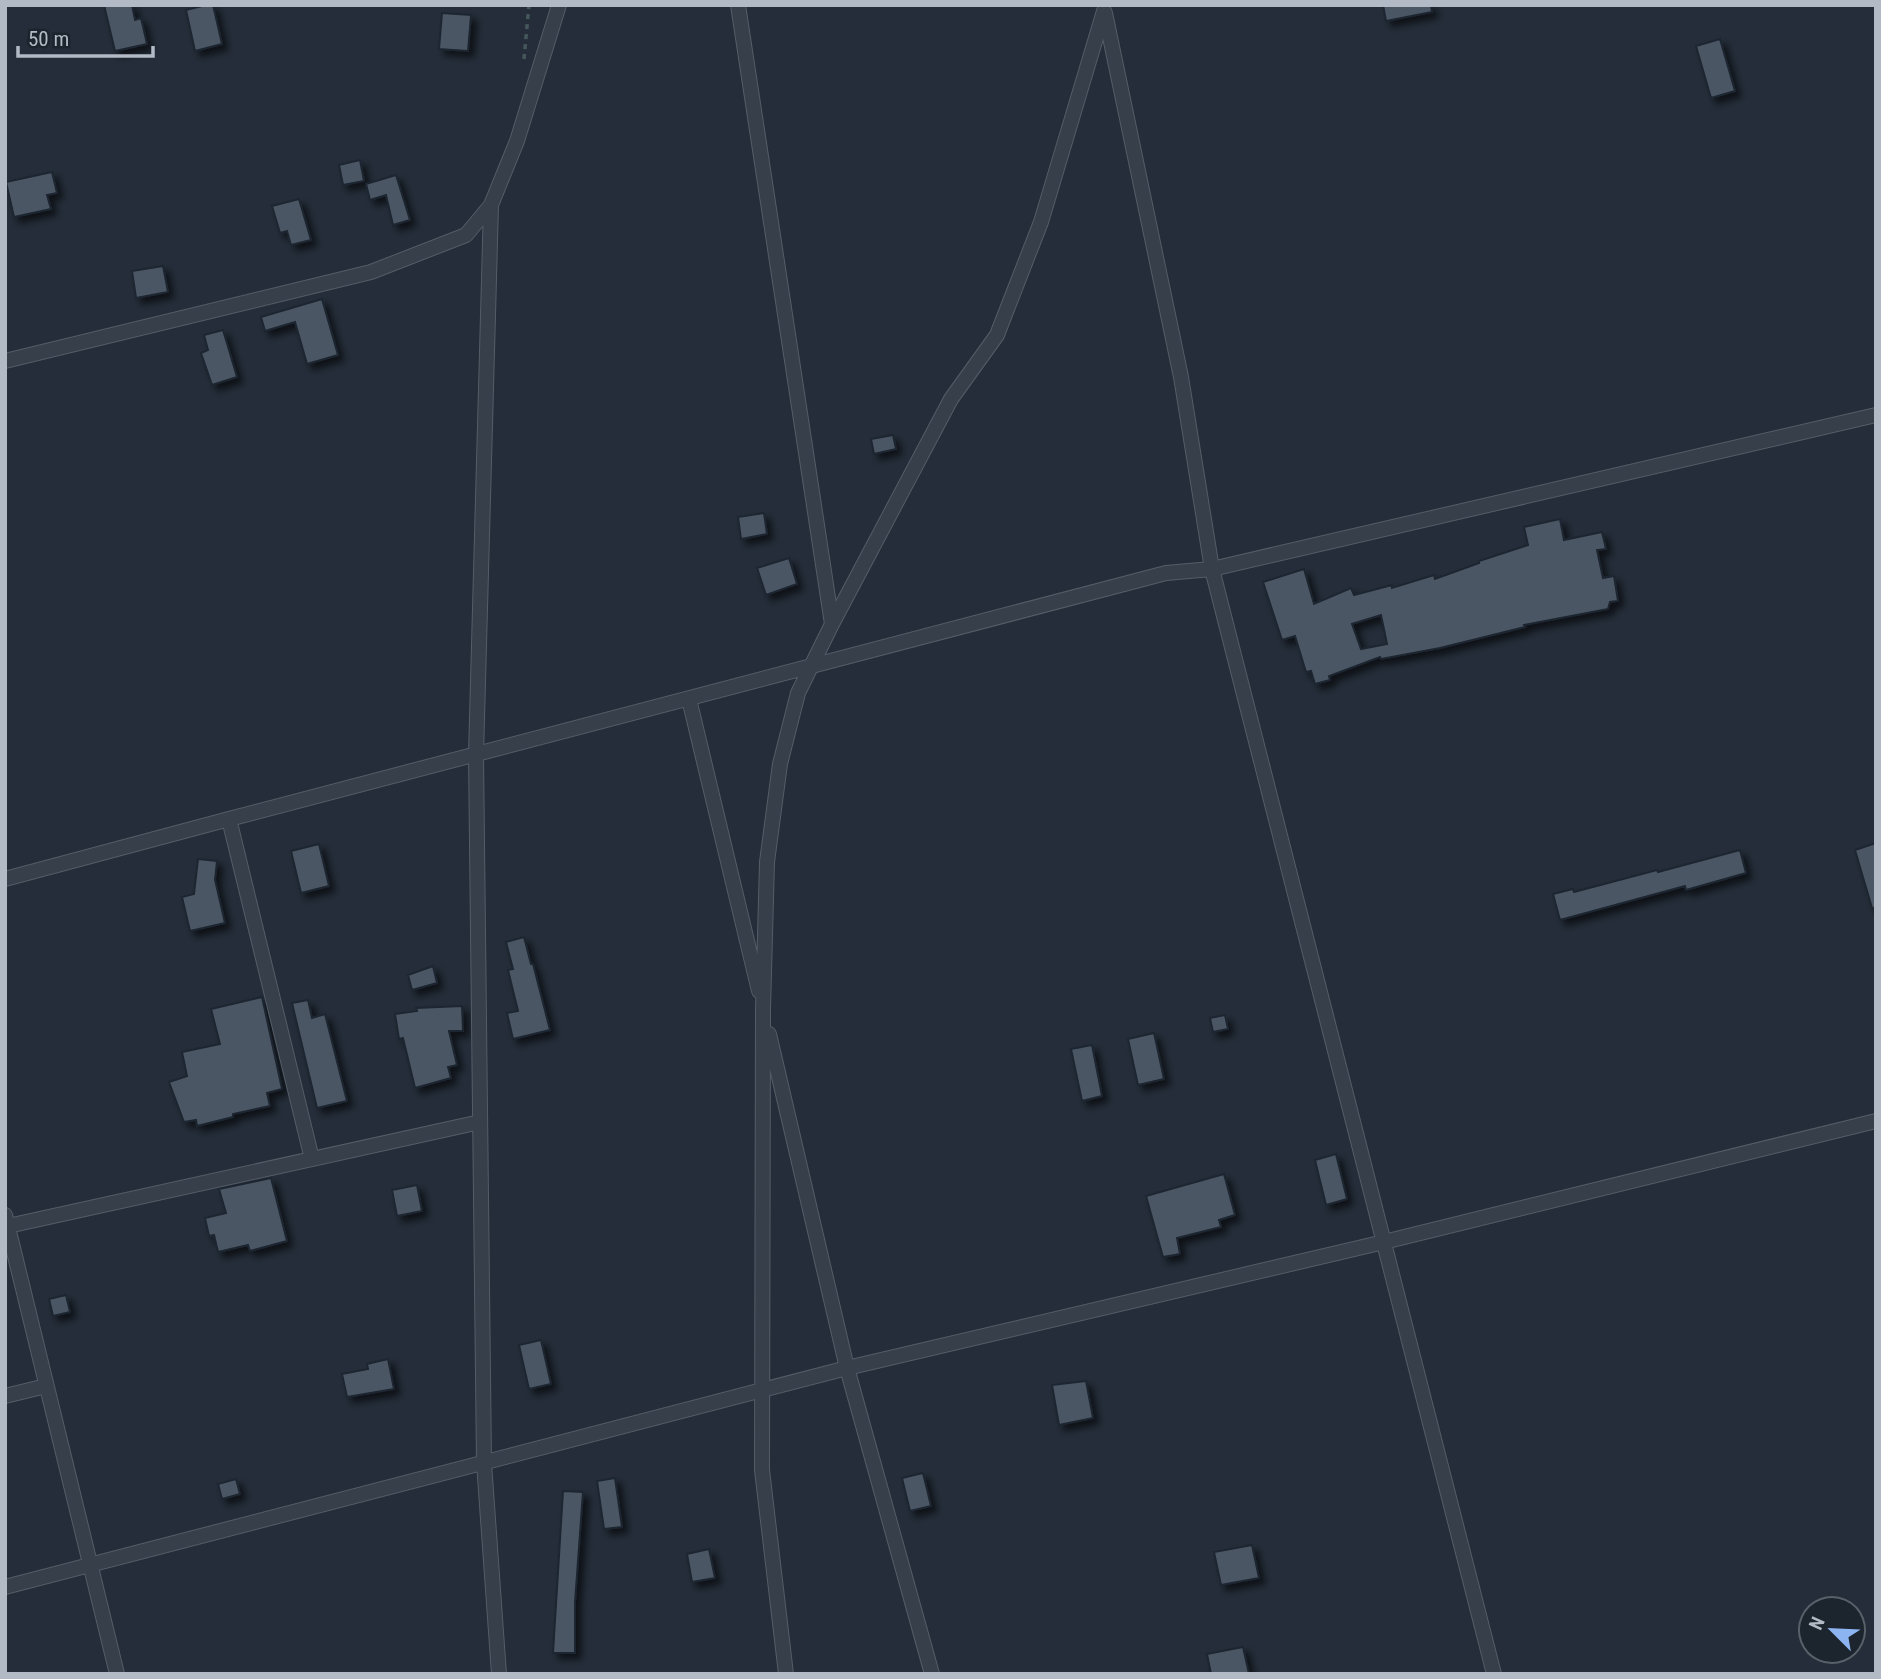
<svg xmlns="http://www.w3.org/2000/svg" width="1881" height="1679" font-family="'Roboto Condensed',sans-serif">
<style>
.building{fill:#4c5765;stroke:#1e2630;stroke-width:2;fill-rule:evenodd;filter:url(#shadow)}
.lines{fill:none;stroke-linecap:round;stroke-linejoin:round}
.minor-casing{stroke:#555d67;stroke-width:16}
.path{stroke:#45575a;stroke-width:3.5;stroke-dasharray:5 5;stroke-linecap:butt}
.minor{stroke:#373f4a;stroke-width:14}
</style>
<defs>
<filter id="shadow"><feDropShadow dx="5.5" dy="5.5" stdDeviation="3.5" flood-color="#0009"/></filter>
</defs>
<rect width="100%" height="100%" fill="#242d39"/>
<path class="building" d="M104 5H132L135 20 141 18 147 44 115 51Z
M206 5H213L222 44 195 51 186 10Z
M1383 5H1431L1432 12 1386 21Z
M442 13 471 15 468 51 439 49Z
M1720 39 1735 91 1711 98 1696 46Z
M360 160 364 181 343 185 339 165Z
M52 172 57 193 47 195 51 209 14 217 6 182Z
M396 175 410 220 393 225 386 195 370 200 366 184Z
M299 199 311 240 291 245 287 231 280 233 272 206Z
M163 266 168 292 136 298 132 271Z
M322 299 338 355 307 364 295 322 265 331 261 317Z
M223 330 237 377 212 385 201 353 208 350 204 335Z
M893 435 896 449 874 454 871 439Z
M764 513 767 534 741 539 738 517Z
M1560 519 1564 540 1602 532 1606 549 1597 550 1603 578 1614 576 1618 601 1610 602 1608 609 1524 625 1525 627 1440 648 1381 659 1380 657 1329 676 1330 680 1315 684 1311 671 1306 672 1295 636 1282 640 1263 582 1304 569 1314 604 1351 588 1354 595 1392 585V588L1434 575 1435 579 1479 563V561L1528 545 1524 527ZM1381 615 1387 644 1361 649 1352 624Z
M789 558 797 584 766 595 757 568Z
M1876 843V908H1872L1855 850Z
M319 844 329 886 301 893 291 851Z
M1740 850 1746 873 1686 890 1685 886 1560 920 1553 894 1573 889 1574 892 1657 870 1658 872Z
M198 859 217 861 215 880 225 923 190 931 182 897 194 894Z
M524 937 531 964H533L550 1030 513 1039 507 1013 518 1011 508 970 513 969 506 942Z
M433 966 437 983 412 990 408 975Z
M262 997 282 1089 267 1093 270 1106 233 1114V1117L197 1126 196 1120 184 1122 169 1082 187 1076 182 1052 220 1044 211 1009Z
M308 1000 312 1018 325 1014 347 1101 317 1108 292 1003Z
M462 1006 463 1031H449L457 1065 448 1067 451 1078 415 1088 403 1038 399 1039 395 1014 417 1011 416 1008Z
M1225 1015 1228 1029 1213 1032 1210 1018Z
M1154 1033 1164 1079 1138 1085 1128 1039Z
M1092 1045 1102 1096 1082 1101 1071 1049Z
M1336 1154 1347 1199 1326 1205 1315 1160Z
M1224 1174 1235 1215 1219 1220 1221 1227 1177 1238 1180 1254 1163 1257 1146 1196Z
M271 1178 287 1241 250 1251 248 1245 218 1252 214 1235 209 1236 205 1218 226 1213 219 1189Z
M417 1185 422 1211 397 1216 392 1190Z
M66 1295 70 1312 53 1316 49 1299Z
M541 1340 551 1384 529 1389 519 1345Z
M388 1359 394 1389 347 1397 342 1374 368 1369 367 1364Z
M1086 1381 1093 1418 1059 1425 1052 1385Z
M923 1473 931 1506 910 1511 902 1478Z
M615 1478 622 1527 604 1529 597 1481Z
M236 1479 240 1494 222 1499 218 1484Z
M563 1491 583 1492 575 1602V1653H553Z
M1252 1545 1259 1578 1221 1585 1214 1552Z
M709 1549 715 1578 692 1582 687 1554Z
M1243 1647 1249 1674H1211L1207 1654Z"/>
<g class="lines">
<g class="minor-casing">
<path id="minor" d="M738 5 832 624
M1105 13 1181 377 1212 569 1494 1674
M491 205 476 755 484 1463 499 1674
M5 361 371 272 466 235 491 205 517 141 559 5
M689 699 759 991
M229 819 312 1159
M5 879 229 819 1166 573 1212 569 1876 415
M769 1034 847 1368 932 1674
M5 1215 117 1674
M8 1226 480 1122
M5 1396 46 1386
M5 1587 847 1368 1384 1242 1876 1121
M786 1674 762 1470 763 1009 767 862 780 764 798 693 832 624 951 399 997 335 1041 222 1104 11"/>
</g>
<path class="path" d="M524 59 529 5"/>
<use href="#minor" class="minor"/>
</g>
<rect width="1881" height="1679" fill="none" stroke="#b2bac5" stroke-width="14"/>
<g transform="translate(1832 1630) rotate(294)"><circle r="33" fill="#1c242e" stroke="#58606a" stroke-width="2"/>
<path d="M0-5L12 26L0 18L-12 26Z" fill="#8cb4f0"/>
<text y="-10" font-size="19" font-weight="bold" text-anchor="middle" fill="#b2bac5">N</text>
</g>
<path d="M18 46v10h135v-10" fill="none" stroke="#b2bac5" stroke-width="3.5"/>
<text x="28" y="46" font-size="21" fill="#b2bac5" stroke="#1c242e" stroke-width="5" paint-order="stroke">50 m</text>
</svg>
